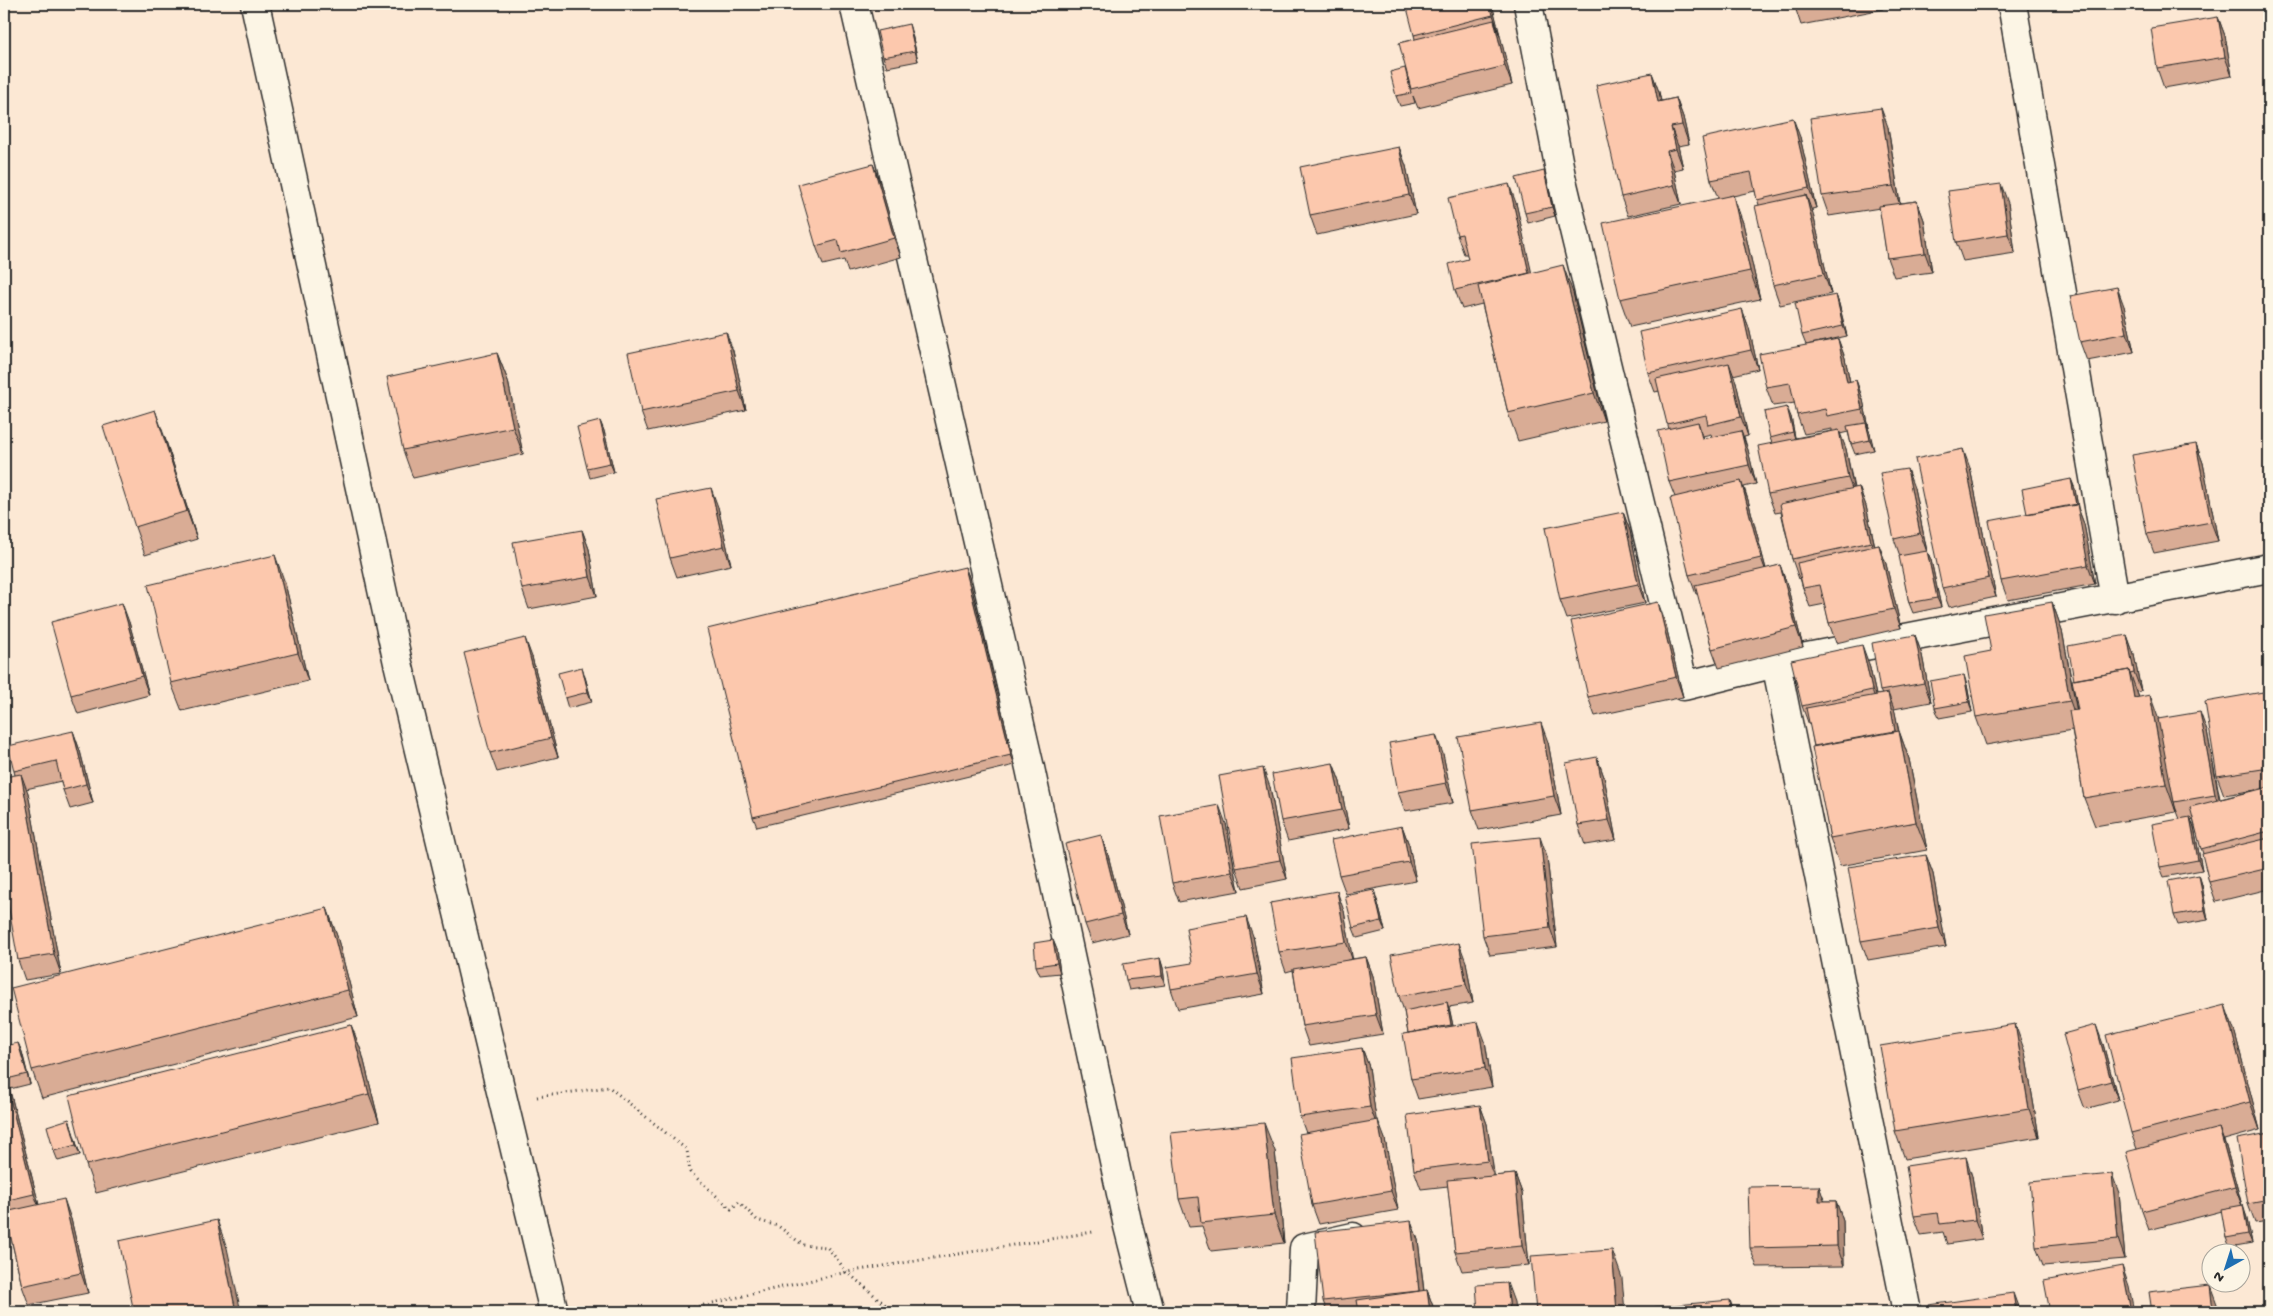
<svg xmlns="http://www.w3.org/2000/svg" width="2273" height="1316" font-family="'Gochi Hand',sans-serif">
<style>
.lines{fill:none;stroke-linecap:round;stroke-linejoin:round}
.minor-casing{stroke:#2b2b2b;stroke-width:31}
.major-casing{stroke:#2b2b2b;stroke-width:31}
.path{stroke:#2b2b2b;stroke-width:3;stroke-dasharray:1 4;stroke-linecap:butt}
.minor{stroke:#fcf5e5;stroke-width:28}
.major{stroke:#fcf5e5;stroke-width:28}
.wall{fill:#d9ac95;stroke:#2b2b2b;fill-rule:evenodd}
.shaded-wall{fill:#b08c79;stroke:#2b2b2b}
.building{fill:#fcc8ad;stroke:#2b2b2b}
</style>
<rect width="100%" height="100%" fill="#fce8d4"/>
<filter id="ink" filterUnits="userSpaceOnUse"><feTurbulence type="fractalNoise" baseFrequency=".02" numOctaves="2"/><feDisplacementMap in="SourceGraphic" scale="10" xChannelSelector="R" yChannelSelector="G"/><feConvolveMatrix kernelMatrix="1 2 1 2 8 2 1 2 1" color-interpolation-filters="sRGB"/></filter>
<g filter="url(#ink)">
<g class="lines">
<g class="minor-casing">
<path id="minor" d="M854 4 1030 768 1128 1226 1150 1312
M1528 4 1561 176 1684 686 1776 663 2269 568
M2012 4 2115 599
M1776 663 1907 1312
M1301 1312 1304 1248 1353 1237"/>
</g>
<g class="major-casing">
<path id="major" d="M255 4 398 663 554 1312"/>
</g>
<path class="path" d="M537 1097 609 1087 687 1150 690 1172 731 1209 739 1202 757 1220 778 1226 803 1245 827 1247 847 1272 894 1312
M674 1312 847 1272 1093 1232"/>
<use href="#minor" class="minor"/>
<use href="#major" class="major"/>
</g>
<path class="wall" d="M1492 4 1512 85 1418 108 1413 96 1415 103 1400 106 1396 96 1415 39 1414 35Z
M1794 4H1882L1883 9 1801 25Z
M2218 17 2225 36 2232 76 2164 88 2157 68Z
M912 34 918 61 887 67 883 57Z
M1652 73 1659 92 1661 101 1676 98 1683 117 1689 144 1678 146 1683 168 1674 170 1681 204 1628 216 1621 197Z
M1888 127 1900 203 1917 201 1924 220 1932 272 1894 277 1887 258 1880 208 1829 216 1822 196Z
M1800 137 1816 208 1812 209 1813 214 1831 294 1780 305 1773 285 1759 205 1755 191 1733 196 1743 223 1760 299 1630 327 1620 299 1718 198 1711 180Z
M1399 147 1406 166 1416 214 1317 235 1310 215Z
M873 164 880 183 901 257 848 272 844 260 823 265 816 246Z
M1547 181 1555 216 1528 223 1525 213Z
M1516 203 1531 273 1573 293 1604 421 1518 441 1508 413 1482 304 1462 309 1455 290 1468 259 1467 254H1464L1457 235Z
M2008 203 2015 253 1963 261 1956 242Z
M1836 295 1839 304 1847 336 1806 345 1802 335Z
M2124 306 2134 352 2087 361 2080 342Z
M1742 309 1749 328 1758 369 1733 375 1736 382 1748 436 1744 437 1748 450 1756 484 1744 487 1748 500 1766 569 1780 565 1787 585 1803 647 1719 668 1712 649 1698 594H1696L1689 575 1675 497 1669 482V429L1659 391 1655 392 1648 373ZM1711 434 1712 437 1704 439 1703 436Z
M726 332 733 351 746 410 648 431 641 412Z
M1838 339 1845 358 1850 382 1856 380 1863 400 1869 428H1868L1874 450 1855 454 1851 444 1848 432 1840 434 1846 449 1854 488 1859 487 1866 506 1875 546 1879 545 1886 564 1901 628 1836 643 1829 623 1825 604 1810 607 1803 588 1800 578 1799 579 1792 559 1781 512 1775 513 1768 494 1772 443 1770 438 1791 417 1795 438 1832 431V429L1804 434 1797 415 1795 403 1773 406 1766 387Z
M497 353 508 381 523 454 413 478 403 450Z
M600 421 604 431 614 472 590 478 587 468Z
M165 438 197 539 145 555 135 527Z
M2196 444 2203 463 2218 541 2154 553 2147 534Z
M1970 468 1996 597 1949 607 1942 588Z
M2071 479 2075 489 2078 508 2084 524 2095 584 2008 600 2001 581 2027 514Z
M1914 488 1927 551 1931 560 1941 607 1913 613 1909 603 1900 556 1894 539Z
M718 507 731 565 677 577 670 558Z
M1623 512 1630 531 1645 603 1567 619 1560 600Z
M582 530 589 549 597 596 529 609 522 589Z
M965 567 969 577 1015 765 757 827 753 817Z
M285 583 308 681 182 711 171 683Z
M2052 602 2062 630 2077 710H2078L2127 635 2134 655 2141 691 2137 692 2139 698 2159 719 2207 731 2220 799 2256 790 2224 795 2217 776 2263 692 2269 710V889L2216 902 2209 882 2203 854 2193 819 2191 820 2194 827 2202 870 2164 877 2160 867 2180 819 2174 804 2176 812 2095 826 2084 798 2072 730 1986 745 1976 717 1991 651Z
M129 622 149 695 78 714 71 695Z
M1665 622 1683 697 1595 716 1588 697Z
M1915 635 1922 655 1931 702 1894 709 1899 731 1909 759 1927 850 1840 866 1830 838 1810 724 1809 725 1802 706 1869 664 1876 695 1882 694 1880 691Z
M532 657 558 757 497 772 490 753Z
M585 677 592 702 568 708 565 698Z
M1967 685 1972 712 1939 718 1935 708Z
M73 731 80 751 93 803 70 809 63 790 61 781 26 789 28 793 61 974 25 980 18 960 15 775 14 771Z
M1548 742 1561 815 1479 830 1472 810Z
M1443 754 1453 803 1405 811 1398 792Z
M1597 757 1604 777 1616 840 1585 845 1578 825Z
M1333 763 1340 782 1349 829 1288 841 1281 821Z
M1270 787 1287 879 1243 888 1236 868Z
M1226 824 1239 891 1179 902 1172 883Z
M1402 826 1409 845 1416 881 1346 894 1339 875Z
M1101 835 1108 855 1128 934 1092 943 1085 924Z
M1926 855 1933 874 1946 947 1868 960 1861 941Z
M1547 857 1557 947 1490 955 1483 936Z
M2199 875 2202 885 2208 920 2178 925 2174 915Z
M1377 900 1385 931 1357 938 1353 928Z
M327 908 337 936 358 1017 42 1098 32 1070Z
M1344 911 1352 959 1366 957 1373 976 1383 1034 1309 1046 1302 1026 1293 970 1286 972 1279 952Z
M1253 936 1264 994 1178 1009 1171 989 1192 963Z
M1053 940 1057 950 1060 973 1040 975 1036 966Z
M1160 958 1163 968 1165 985 1129 990 1126 980Z
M1466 962 1473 1003 1449 1007 1453 1026 1485 1041 1492 1087 1418 1099 1411 1079 1408 1033 1404 1011 1399 996Z
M351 1025 362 1053 379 1122 96 1193 86 1165Z
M2235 1033 2260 1130 2224 1140 2226 1147 2242 1205 2246 1215 2252 1243 2230 1247 2226 1238 2222 1211 2149 1230 2142 1211 2137 1149 2131 1133Z
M18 1043 22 1052 30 1084 10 1089 7 1079Z
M2103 1044 2118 1100 2085 1109 2078 1090Z
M1362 1048 1369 1067 1376 1120 1385 1139 1398 1210 1319 1224 1312 1205 1306 1133 1300 1117Z
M2025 1052 2039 1137 1905 1159 1895 1131Z
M4 1076 11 1095 39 1205 71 1219 88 1293 29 1305 22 1286 7 1221 4 1222Z
M1480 1105 1487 1124 1494 1176 1515 1174 1522 1193 1529 1265 1462 1271 1455 1252 1448 1186 1421 1189 1414 1170Z
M72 1129 80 1155 58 1161 54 1151Z
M2269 1133V1221L2255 1223 2248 1204Z
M1275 1151 1284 1243 1211 1251 1202 1226 1189 1227 1179 1199Z
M1972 1176 1982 1239 1947 1244 1943 1232 1921 1235 1914 1216Z
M1819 1186 1824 1201H1836L1843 1221 1844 1266 1757 1267 1750 1248Z
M2119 1193 2125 1259 2043 1266 2036 1247Z
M1411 1221 1418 1240 1424 1291 1427 1290 1435 1312H1327L1323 1301Z"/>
<path class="shaded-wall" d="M1490 4H1492L1500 35 1493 15Z
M2218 17 2225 36 2232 76 2225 57Z
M1494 20 1501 39 1512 85 1505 66Z
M909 24 912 34 918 61 915 51Z
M1652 73 1659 92 1665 121 1658 102Z
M1676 98 1683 117 1689 144 1682 125Z
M1881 108 1888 127 1900 205 1893 186Z
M1793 118 1800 137 1816 208 1809 188Z
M1671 127 1678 146 1683 168 1676 149Z
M1399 147 1406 166 1416 214 1409 195Z
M1667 151 1674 170 1681 204 1674 185Z
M873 164 880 183 901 257 894 238Z
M1544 171 1547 181 1555 216 1552 207Z
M1509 184 1516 203 1536 292 1529 273Z
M2001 184 2008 203 2015 253 2008 234Z
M1733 195 1743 223 1760 299 1750 271Z
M1806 195 1813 214 1831 294 1824 274Z
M1917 201 1924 220 1932 272 1925 253Z
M1563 265 1573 293 1604 421 1594 393Z
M2117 287 2124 306 2134 352 2127 333Z
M1836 295 1839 304 1847 336 1843 326Z
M1742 309 1749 328 1758 369 1751 350Z
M726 332 733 351 746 410 739 391Z
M1838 339 1845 358 1854 402 1847 382Z
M497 353 508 381 523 454 513 427Z
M1729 363 1736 382 1748 436 1741 417Z
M1856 380 1863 400 1869 428 1862 409Z
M1787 407 1791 417 1796 442 1793 432Z
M155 410 165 438 197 539 187 511Z
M600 421 604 431 614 472 610 463Z
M1698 422 1705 442 1702 439Z
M1866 423 1870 433 1874 450 1870 440Z
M1839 430 1846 449 1855 497 1848 478Z
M1741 431 1748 450 1756 484 1749 465Z
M2196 444 2203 463 2218 541 2211 522Z
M1963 449 1970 468 1996 597 1989 578Z
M1907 469 1914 488 1927 552 1920 533Z
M2071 479 2075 489 2078 508 2084 524 2095 584 2088 565Z
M1741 481 1748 500 1768 577 1761 558Z
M1859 487 1866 506 1878 561 1871 542Z
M711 488 718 507 731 565 724 546Z
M1623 512 1630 531 1645 603 1638 584Z
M582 530 589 549 597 596 590 577Z
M1879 545 1886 564 1901 628 1894 609Z
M1927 551 1931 560 1941 607 1937 598Z
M275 555 285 583 308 681 298 653Z
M1780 565 1787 585 1803 647 1796 627Z
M965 567 969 577 1015 765 1011 755Z
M1658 602 1665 622 1683 697 1676 677Z
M2052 602 2062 630 2080 729 2070 701Z
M122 603 129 622 149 695 142 676Z
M1915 635 1922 655 1931 702 1924 683Z
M2127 635 2134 655 2141 691 2134 672Z
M525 638 532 657 558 757 551 738Z
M1862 645 1869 664 1879 709 1872 690Z
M582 667 585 677 592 702 588 692Z
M2129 670 2139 698H2134Z
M1964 675 1967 685 1972 712 1969 702Z
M2263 692 2269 710V732Z
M1888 693 1895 712 1902 750 1895 731Z
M2150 695 2160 723 2176 812 2166 784Z
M2200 712 2207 731 2222 814 2215 795Z
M1541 723 1548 742 1561 815 1554 796Z
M73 731 80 751 93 803 86 784Z
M1899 731 1909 759 1927 850 1916 822Z
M1436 735 1443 754 1453 803 1446 783Z
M1597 757 1604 777 1616 840 1609 820Z
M1333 763 1340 782 1349 829 1342 810Z
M1263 768 1270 787 1287 879 1280 860Z
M21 774 28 793 61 974 54 954Z
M1219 805 1226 824 1239 891 1232 872Z
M2190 817 2194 827 2202 870 2198 860Z
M1402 826 1409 845 1416 881 1409 862Z
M1101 835 1108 855 1128 934 1121 915Z
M1540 837 1547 857 1557 947 1550 928Z
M1926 855 1933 874 1946 947 1939 928Z
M2199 875 2202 885 2208 920 2205 910Z
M1374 890 1377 900 1385 931 1381 921Z
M1337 891 1344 911 1353 961 1346 942Z
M327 908 337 936 358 1017 348 990Z
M1246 917 1253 936 1264 994 1257 974Z
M1053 940 1057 950 1060 973 1057 963Z
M1459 943 1466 962 1473 1003 1466 984Z
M1366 957 1373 976 1383 1034 1376 1015Z
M1160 958 1163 968 1165 985 1162 976Z
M1447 1002 1450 1012 1455 1035 1451 1025Z
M2225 1005 2235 1033 2260 1130 2250 1102Z
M1478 1022 1485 1041 1492 1087 1485 1068Z
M2015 1024 2025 1052 2039 1137 2029 1109Z
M351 1025 362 1053 379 1122 369 1094Z
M2096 1025 2103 1044 2118 1100 2111 1081Z
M18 1043 22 1052 30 1084 27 1074Z
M1362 1048 1369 1067 1377 1126 1370 1107Z
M4 1076 11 1095 41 1213 34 1194Z
M1480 1105 1487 1124 1495 1180 1488 1161Z
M69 1119 72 1129 80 1155 76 1145Z
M1378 1120 1385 1139 1398 1210 1391 1191Z
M1264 1123 1275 1151 1284 1243 1274 1215Z
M2219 1128 2226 1147 2242 1206 2235 1187Z
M1966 1157 1972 1176 1982 1239 1975 1220Z
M1515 1174 1522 1193 1529 1265 1522 1246Z
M2112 1174 2119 1193 2125 1259 2118 1239Z
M1819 1186 1826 1205 1819 1201Z
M64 1199 71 1219 88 1293 81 1273Z
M1836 1201 1843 1221 1844 1266 1837 1246Z
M2243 1205 2246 1215 2252 1243 2248 1234Z
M217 1220 227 1248 241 1312H236Z
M1411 1221 1418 1240 1426 1310 1419 1291Z
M1612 1250 1622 1278 1625 1312H1617Z
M2122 1266 2129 1286 2134 1312H2131Z
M1507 1283 1514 1302 1515 1312H1510Z
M2210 1285 2217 1304 2218 1312H2213Z
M1427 1290 1435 1312H1430Z
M2013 1293 2020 1312H2016Z
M1730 1300 1734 1312H1731Z"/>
<path class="building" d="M1406 4H1490L1493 15 1414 35Z
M2218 17 2225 57 2157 68 2151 28Z
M1494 20 1505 66 1411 89 1399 43Z
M909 24 915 51 883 57 877 31Z
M1405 68 1411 93 1396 96 1390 72Z
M1652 73 1658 102 1676 98 1682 125 1671 127 1676 149 1667 151 1674 185 1621 197 1596 85Z
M1881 108 1893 186 1822 196 1810 118Z
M1793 118 1809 188 1757 200 1751 172 1711 180 1702 138Z
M1399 147 1409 195 1310 215 1300 167Z
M873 164 894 238 841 253 838 240 816 246 798 184Z
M1544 171 1552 207 1525 213 1516 178Z
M1509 184 1529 273 1455 290 1449 264 1468 259 1462 234 1457 235 1448 198Z
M2001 184 2008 234 1956 242 1948 191Z
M1733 195 1750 271 1620 299 1603 223Z
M1806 195 1824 274 1773 285 1755 206Z
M1917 201 1925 253 1887 258 1879 206Z
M1563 265 1594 393 1508 413 1478 286Z
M2117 287 2127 333 2080 342 2070 296Z
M1836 295 1843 326 1802 335 1795 303Z
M1742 309 1751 350 1648 373 1639 332Z
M726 332 739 391 641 412 628 353Z
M1838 339 1847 382 1856 380 1862 409 1827 416 1825 409 1797 415 1790 383 1766 387 1759 354Z
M497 353 513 427 403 450 387 377Z
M1729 363 1741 417 1708 425 1706 415 1667 424 1656 379Z
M1787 407 1793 432 1770 438 1764 412Z
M155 410 187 511 135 527 103 426Z
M600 421 610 463 587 468 577 427Z
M1698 422 1702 439 1741 431 1749 465 1669 482 1658 431Z
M1866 423 1870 440 1851 444 1847 426Z
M1839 430 1848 478 1768 494 1758 446Z
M2196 444 2211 522 2147 534 2132 455Z
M1963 449 1989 578 1942 588 1915 459Z
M1907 469 1920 533 1894 539 1880 473Z
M2071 479 2076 505 2027 514 2022 489Z
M1741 481 1761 558 1689 575 1670 498Z
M1859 487 1871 542 1792 559 1780 504Z
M711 488 724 546 670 558 656 499Z
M2077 504 2088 565 2001 581 1989 521Z
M1623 512 1638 584 1560 600 1545 528Z
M582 530 590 577 522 589 513 542Z
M1879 545 1894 609 1829 623 1820 585 1803 588 1797 563Z
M1927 551 1937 598 1909 603 1899 556Z
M275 555 298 653 171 683 148 585Z
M1780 565 1796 627 1712 649 1695 585Z
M965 567 1011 755 753 817 707 629Z
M1658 602 1676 677 1588 697 1571 621Z
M2052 602 2070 701 1976 717 1965 656 1991 651 1984 614Z
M122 603 142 676 71 695 51 622Z
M1915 635 1924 683 1880 691 1872 643Z
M2127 635 2134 672 2130 673 2129 670 2074 680 2068 646Z
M525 638 551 738 490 753 464 653Z
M1862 645 1872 690 1802 706 1791 660Z
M582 667 588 692 565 698 558 673Z
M2129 670 2134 698 2150 695 2166 784 2084 798 2069 711 2078 710 2072 680Z
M1964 675 1969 702 1935 708 1930 681Z
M2263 692 2269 732V768L2217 776 2205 702Z
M1888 693 1895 731 1814 746 1806 708Z
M2200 712 2215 795 2174 802 2158 719Z
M1541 723 1554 796 1472 810 1458 737Z
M73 731 86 784 63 790 56 761 14 771 8 746Z
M1899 731 1916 822 1830 838 1812 747Z
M1436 735 1446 783 1398 792 1389 743Z
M1597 757 1609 820 1578 825 1566 763Z
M1333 763 1342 810 1281 821 1272 774Z
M1263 768 1280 860 1236 868 1219 776Z
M21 774 54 954 18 960 4 881V777Z
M2269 787V831L2201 849 2190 807Z
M1219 805 1232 872 1172 883 1160 816Z
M2190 817 2198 860 2160 867 2152 824Z
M1402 826 1409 862 1339 875 1331 840Z
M1101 835 1121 915 1085 924 1065 844Z
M1540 837 1550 928 1483 936 1472 844Z
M2269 838V868L2209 882 2202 854Z
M1926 855 1939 928 1861 941 1848 867Z
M2199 875 2205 910 2174 915 2168 881Z
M1374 890 1381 921 1353 928 1345 896Z
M1337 891 1346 942 1279 952 1270 903Z
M327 908 348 990 32 1070 11 988Z
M1246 917 1257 974 1171 989 1167 967 1192 963 1186 928Z
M1053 940 1057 963 1036 966 1034 943Z
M1459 943 1466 984 1399 996 1391 955Z
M1366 957 1376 1015 1302 1026 1293 969Z
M1160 958 1162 976 1126 980 1123 964Z
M1447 1002 1451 1025 1408 1033 1404 1011Z
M2225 1005 2250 1102 2131 1133 2106 1035Z
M1478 1022 1485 1068 1411 1079 1403 1034Z
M2015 1024 2029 1109 1895 1131 1880 1046Z
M351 1025 369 1094 86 1165 69 1096Z
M2096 1025 2111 1081 2078 1090 2063 1034Z
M18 1043 27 1074 7 1079 4 1068V1046Z
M1362 1048 1370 1107 1300 1117 1292 1058Z
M4 1076 34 1194 4 1201Z
M1480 1105 1488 1161 1414 1170 1407 1115Z
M69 1119 76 1145 54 1151 47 1126Z
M1378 1120 1391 1191 1312 1205 1299 1134Z
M1264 1123 1274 1215 1201 1223 1198 1197 1179 1199 1171 1133Z
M2219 1128 2235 1187 2142 1211 2126 1152Z
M2269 1133V1200L2248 1204 2237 1139Z
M1966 1157 1975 1220 1940 1224 1938 1213 1914 1216 1906 1166Z
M1515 1174 1522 1246 1455 1252 1447 1180Z
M2112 1174 2118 1239 2036 1247 2030 1182Z
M1819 1186V1201H1836L1837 1246 1750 1248 1748 1187Z
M64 1199 81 1273 22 1286 5 1212Z
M2243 1205 2248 1234 2226 1238 2221 1209Z
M217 1220 236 1312H134L119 1241Z
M1411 1221 1419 1291 1323 1301 1315 1232Z
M1612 1250 1617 1312H1536L1531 1256Z
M2122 1266 2131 1312H2050L2044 1281Z
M1507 1283 1510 1312H1478L1476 1285Z
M2210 1285 2213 1312H2152L2149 1292Z
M1427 1290 1430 1312H1359L1357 1300Z
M2013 1293 2016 1312H1930L1929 1305Z
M1730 1300 1731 1312H1655V1307Z"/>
</g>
<rect width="2273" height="1316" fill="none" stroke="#fcf5e5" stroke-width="20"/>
<rect x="10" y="10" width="2253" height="1296" fill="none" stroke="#2b2b2b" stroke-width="2" filter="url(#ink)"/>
<g transform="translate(2226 1268) rotate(219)"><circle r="24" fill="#fcf5e5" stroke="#a8a49b"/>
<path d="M0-4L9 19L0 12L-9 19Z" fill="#1f6fb2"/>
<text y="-8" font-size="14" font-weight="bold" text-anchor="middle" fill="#2b2b2b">N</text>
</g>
</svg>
